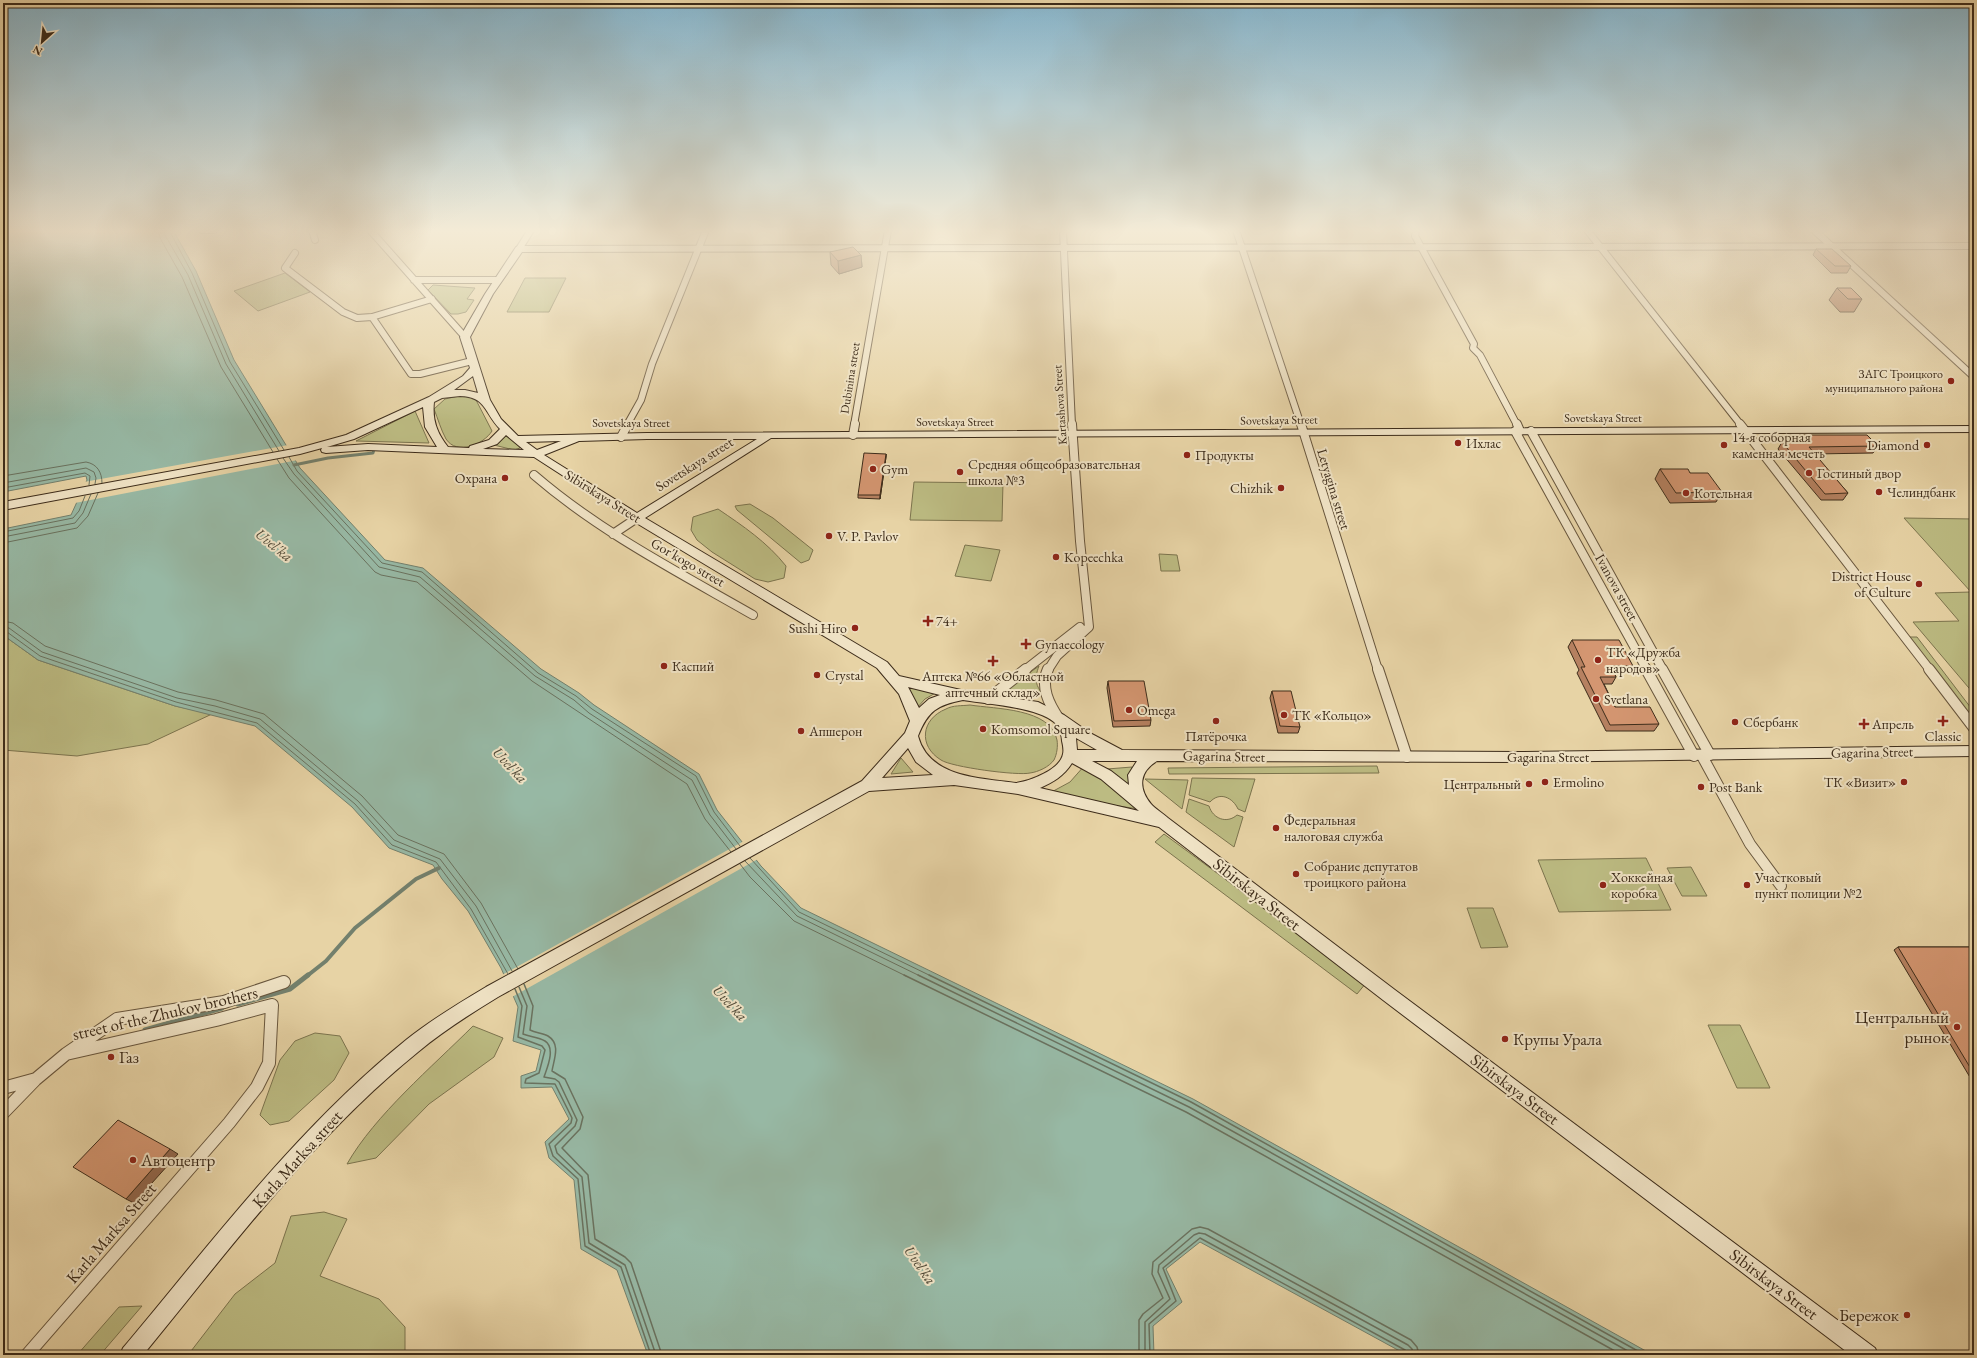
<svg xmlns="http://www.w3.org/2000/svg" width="1977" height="1358" font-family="'EB Garamond',serif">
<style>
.green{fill:#bcbb82;stroke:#7c744e}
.water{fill:#97b8a4;stroke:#73806d}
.pier{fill:#e7d3a5}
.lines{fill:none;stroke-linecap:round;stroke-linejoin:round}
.shore-far1{stroke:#6a725f;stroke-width:1}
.shore{stroke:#6a725f;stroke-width:1.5}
.stream-far2{stroke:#73806d;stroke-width:3}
.stream-far1{stroke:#73806d;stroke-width:4}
.stream{stroke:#73806d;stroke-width:5}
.street-far3-casing{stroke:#68563d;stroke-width:8}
.street-far2-casing{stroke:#68563d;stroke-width:10}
.street-far1-casing{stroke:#68563d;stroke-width:12}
.street-casing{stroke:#68563d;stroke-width:14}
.secondary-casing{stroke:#3d2c1a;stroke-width:2}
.street-far3{stroke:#efe2c4;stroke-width:6}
.street-far2{stroke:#efe2c4;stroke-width:8}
.street-far1{stroke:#efe2c4;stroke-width:10}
.street{stroke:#efe2c4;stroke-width:12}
.secondary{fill:#efe2c4;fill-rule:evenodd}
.wall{fill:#b68161;stroke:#3d2c1a}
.shaded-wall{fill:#94694f;stroke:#3d2c1a}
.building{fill:#d49671;stroke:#3d2c1a}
.poi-dot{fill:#8f2418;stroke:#efe2c4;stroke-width:1.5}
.labels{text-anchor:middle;stroke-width:4;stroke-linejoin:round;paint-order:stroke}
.far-poi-label{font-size:12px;fill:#3d2c1a;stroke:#efe2c4;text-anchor:end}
.far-street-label{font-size:12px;fill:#3d2c1a;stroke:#efe2c4}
.poi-label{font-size:14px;fill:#3d2c1a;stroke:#efe2c4;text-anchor:start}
.street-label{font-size:14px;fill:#3d2c1a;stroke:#efe2c4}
.water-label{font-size:15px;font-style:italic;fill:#4f4836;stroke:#efe2c4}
.near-street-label{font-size:17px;fill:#3d2c1a;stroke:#efe2c4}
.near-poi-label{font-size:17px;fill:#3d2c1a;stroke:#efe2c4;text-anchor:start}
</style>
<rect width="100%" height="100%" fill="#e7d3a5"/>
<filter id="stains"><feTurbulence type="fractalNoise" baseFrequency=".005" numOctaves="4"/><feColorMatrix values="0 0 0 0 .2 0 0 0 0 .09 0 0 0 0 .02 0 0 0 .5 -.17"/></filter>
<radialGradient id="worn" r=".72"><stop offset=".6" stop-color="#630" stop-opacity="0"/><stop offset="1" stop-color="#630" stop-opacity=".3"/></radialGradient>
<path class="green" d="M285 273 310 292 258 311 234 291Z
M525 278H566L549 312H507Z
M433 285 475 288 467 299 474 300 466 312 458 314H451L428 290Z
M463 395 475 398 492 431C484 444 457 456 446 439 441 430 438 419 434 409L445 399Z
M415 411 429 443 356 441Z
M504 436H507L519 445 520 448 514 450 494 445V443Z
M914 482 1003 483 1002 521 910 520Z
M750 504 773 518 813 550 809 560 801 563 737 510 735 506Z
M718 509C743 526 767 542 786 566L784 578 768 582 755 579 712 552 697 540 691 530 693 517Z
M1904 518 1974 519V694L1913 622 1959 621 1935 593 1971 592Z
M965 545 1000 550 991 581 955 576Z
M1159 554 1177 555 1180 571H1161Z
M3 635 38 660 175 706 212 714 148 744 77 756 3 750Z
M1909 637H1917L1974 712V723Z
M1039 666C1034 679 1035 686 1045 696L1005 690Z
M905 685 939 691 925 699 916 709Z
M970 705C995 709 1051 708 1057 740 1058 746 1057 754 1054 760 1049 767 1038 772 1030 773 1018 776 951 767 941 760 918 746 921 719 946 709 953 705 962 706 970 705Z
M901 758 913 772 891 774Z
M1085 765 1145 810 1046 795 1070 782Z
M1377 766 1379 773 1169 774 1168 768Z
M1132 767 1128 785 1107 769Z
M1192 778 1255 779 1245 812 1238 809C1233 798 1220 791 1210 802L1189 795Z
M1145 779 1188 780 1182 809Z
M1189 799 1209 806C1213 819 1227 824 1237 815L1243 817 1234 847 1186 812Z
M1164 834 1366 983 1357 994 1155 842Z
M1646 858 1671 910 1559 912 1538 860Z
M1691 867 1707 896H1682L1667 868Z
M1467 908H1493L1508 947 1481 948Z
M1708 1025H1740L1770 1088H1737Z
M473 1026 503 1038 494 1057 429 1104 376 1158 347 1164C375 1115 432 1067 473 1026Z
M315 1033 340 1036 349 1053 334 1080 289 1121 270 1125 260 1115 280 1060 295 1041Z
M324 1212 347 1219 320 1276 379 1299 405 1327V1355H188L235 1294 275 1263 291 1216Z
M142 1306 100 1355H77L119 1307Z"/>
<path class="water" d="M3 230H173L196 271 234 360 300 468 385 560 423 568 541 669 579 693 594 705 699 774 717 810 761 866 801 908 1193 1099 1653 1355H1407L1200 1242 1166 1269 1182 1302 1153 1326 1154 1355H648L617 1270 581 1249 574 1180 549 1158 545 1142 569 1119 552 1087 521 1088V1076L536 1071 541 1050 513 1041 518 1007 501 968 468 911 442 879 433 865 389 848 352 807 255 726 175 706 38 660 3 635V529L71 515 87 480 86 476 3 492Z"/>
<path class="pier" d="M288 445 298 460 75 503 84 482Z
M744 841 758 859 512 997 502 975Z"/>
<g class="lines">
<path class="shore-far1" d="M158 230 160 238 182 277 221 367 273 452
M164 230 165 235 188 275 226 364 279 451
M169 230 192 273 230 362 284 450
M289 457 297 471 382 563 422 572 538 673 576 696 592 709 696 776 714 812 740 846
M283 458 294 474 379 567 420 577 535 676 574 700 589 713 692 780 710 815 736 849
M277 459 289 478 375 572 381 575 417 582 532 681 687 784 705 819 731 852
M3 476 86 462C97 464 102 472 102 483
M3 483 86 468 94 472 96 478 95 484
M3 488 85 473 90 476 89 485
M3 532 73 518 79 511 85 496
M3 537 75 523 83 513 91 494
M3 543 77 528 88 516 98 493
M3 621 13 623 45 646 178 692 216 700 264 714 362 796 398 835 444 854 481 903 518 969
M3 627 9 628 42 652 177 698 215 706 260 719 358 801 394 840 440 859 476 906 512 971
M3 632H7L40 656 176 702 257 723 355 804 392 845 436 862 471 909 508 974
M750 858 799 912 931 976
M745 861 797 916 920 976
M740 864 750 877 794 921 906 976"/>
<path class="shore" d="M904 975 1186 1112 1622 1355
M918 975 1189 1107 1635 1355
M929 975 1191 1102 1645 1355
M524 984 533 1006 530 1030C536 1033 543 1033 548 1036 561 1044 554 1059 552 1071L565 1079 583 1117 580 1129 562 1148 588 1175 595 1239 625 1257 631 1263 662 1355
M519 987 527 1006 523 1034C530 1037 538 1037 545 1041 556 1048 547 1068 544 1077L555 1079 559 1082 577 1120 575 1126 555 1146 557 1153 582 1177 589 1243 625 1265 656 1355
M515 989 522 1006 518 1037 542 1046 545 1050 539 1073 526 1079 525 1083 555 1084 572 1118 571 1123 549 1144 553 1156 578 1179 585 1246 621 1267 651 1355
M1139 1355V1320L1143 1314 1163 1298 1152 1274 1153 1262 1192 1229 1200 1227 1208 1229 1411 1340 1417 1347 1419 1355
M1145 1355V1322L1170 1299 1158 1272 1159 1265 1194 1235 1199 1233 1205 1234 1408 1345 1412 1349 1413 1355
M1150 1355 1149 1324 1176 1301 1163 1268 1200 1238 1405 1350 1408 1355"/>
<path class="stream-far2" d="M294 465 328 458 373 453 374 449"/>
<path class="stream-far1" d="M307 976 326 961 355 928 416 879 439 868"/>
<path class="stream" d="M238 1004 290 989 308 975
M145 1030 222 1008"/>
<g class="street-far3-casing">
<path id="street-far3" d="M202 230H214
M312 230 315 240
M370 230 465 337
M1063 230 1072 425
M1236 230 1301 425
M1416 230 1415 236 1474 344 1473 348 1480 355 1517 425
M1587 230 1741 425
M1814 230 1974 377
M519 249 531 230
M295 253 285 268 343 312 357 318 372 317 411 374H420L472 361
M414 280H497
M372 317 432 299
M627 425 641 400 652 364 706 230
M854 425 888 230"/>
</g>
<g class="street-far2-casing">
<path id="street-far2" d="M1301 424 1378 670
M1517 424 1520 431
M1740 424 1930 670
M1515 431 1647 670
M1531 431 1663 670
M853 435 855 424
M621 437 628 424
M534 475C600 532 678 572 753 615
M613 534 637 518
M1025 670 1080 627
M1048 670 1057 656 1089 627 1080 541 1072 424"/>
</g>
<g class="street-far1-casing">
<path id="street-far1" d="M1048 669C1040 687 1049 704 1059 719
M1378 669 1407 757
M1646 669 1694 756
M1662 669 1710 755
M1929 669 1974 728
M988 699 1026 669
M1702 756 1750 844 1781 886"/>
</g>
<g class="street-casing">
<path id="street" d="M3 1088 36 1079 66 1054 117 1019 224 1002 284 982
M3 1113 35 1080
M27 1355 229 1123 257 1087 269 1063 272 1005 216 1020 66 1054"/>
</g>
<g class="secondary-casing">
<path id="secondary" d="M1974 243V249L522 252 493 294 470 337 490 400 501 419 518 436 647 433 1974 426V432L771 438 645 518 887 662 899 676 961 690 1038 702 1064 715 1090 733 1122 750 1519 752 1974 746V756L1519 762 1157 761C1139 772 1138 788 1151 804 1155 809 1163 813 1168 818L1395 990 1875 1348 1878 1355H1851L1383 1000 1159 827 1018 794 954 785 869 791 498 997C470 1014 443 1031 418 1052 312 1138 229 1250 143 1355H120L123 1348C212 1242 297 1128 406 1040 431 1020 459 1003 486 987L862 781 905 733 910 721 899 694 877 668 633 521 534 457 368 450 326 453 322 452 321 450 322 448 300 454 3 510V502L299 448 346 435 429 397 463 376 470 368 460 337 485 294 516 247 519 246ZM473 376 478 393 465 390H454ZM460 396C487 397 484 413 500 429L489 440 470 446 469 448 448 447C437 433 432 420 434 402L442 398ZM423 407 425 427 437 447 368 444 327 447 354 439ZM506 435 524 450 483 449 497 444ZM647 439H757L637 513 544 455 579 441ZM561 441 537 450 526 442ZM908 687 940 695 929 699 919 708ZM963 700C987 704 1036 707 1054 722 1059 727 1062 736 1062 741 1063 745 1064 750 1063 754 1060 770 1030 781 1016 783 981 778 929 778 918 736 928 711 937 705 963 700ZM1076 738 1097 750H1077ZM908 748 916 762 933 775 882 778ZM1092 761H1137L1128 775 1129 785 1111 771ZM1072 763 1101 779 1139 811 1040 788C1053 782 1064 776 1072 763Z"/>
</g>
<use href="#street-far3" class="street-far3"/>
<use href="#street-far2" class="street-far2"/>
<use href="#street-far1" class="street-far1"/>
<use href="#street" class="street"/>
<use href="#secondary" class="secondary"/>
</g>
<path class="wall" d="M1816 249 1851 266 1847 273H1831L1813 255Z
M830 252 861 255 862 267 839 274 831 265Z
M1837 288 1862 299 1854 312H1840L1829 300Z
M1782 442 1878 446 1873 453 1814 454 1848 493 1843 500H1821L1778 449Z
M886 454V457L880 499 858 498V495Z
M1660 469 1690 473 1722 492 1716 502 1670 503 1655 479Z
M1572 640 1633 666 1629 673H1614L1616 677 1612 684H1604L1615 707 1659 724 1654 731H1606L1577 673 1579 670 1568 647Z
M1108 681 1151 720 1150 726 1113 727 1107 688Z
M1272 691 1300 727 1298 733H1278L1270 698Z
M1898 947H1974V1084L1894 950Z"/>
<path class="shaded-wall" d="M861 255 862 267 839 274 838 261Z
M886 454V457L880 499V495Z
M170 1149 178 1154 134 1203 126 1199Z"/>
<path class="building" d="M853 247 861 255 838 261 830 252Z
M1816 249H1832L1851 266H1835Z
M1837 288H1851L1862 299H1848Z
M1788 435H1867L1878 446 1809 447 1848 493 1825 494 1782 442Z
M864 453 886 454 880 495H858Z
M1660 469H1688L1690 473H1708L1722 492 1676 493Z
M1572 640H1619L1633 666H1611L1616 677H1600L1615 707H1650L1659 724 1610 725 1581 667H1585Z
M1108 681H1144L1151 720 1114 721Z
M1272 691H1291L1300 727 1280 726Z
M1898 947H1974V1074Z
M118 1120 170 1149 126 1199 73 1167Z"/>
<linearGradient id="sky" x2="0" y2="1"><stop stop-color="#87b6cd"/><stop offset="0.55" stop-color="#f4ebd6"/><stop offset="1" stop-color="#f4ebd6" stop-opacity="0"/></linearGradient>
<rect width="1977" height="420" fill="url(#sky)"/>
<g class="poi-dot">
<circle cx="1951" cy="381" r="4"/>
<circle cx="1458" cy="443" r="4"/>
<circle cx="1724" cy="445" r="4"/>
<circle cx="1927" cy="445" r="4"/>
<circle cx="1187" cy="455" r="4"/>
<circle cx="873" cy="469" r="4"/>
<circle cx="960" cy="472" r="4"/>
<circle cx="1809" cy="473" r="4"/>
<circle cx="505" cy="478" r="4"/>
<circle cx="1281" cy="488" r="4"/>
<circle cx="1879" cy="492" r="4"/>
<circle cx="1686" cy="493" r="4"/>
<circle cx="829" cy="536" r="4"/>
<circle cx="1056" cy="557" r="4"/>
<circle cx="1919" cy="584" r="4"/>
<path d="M926 615h4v4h4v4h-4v4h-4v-4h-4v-4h4z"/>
<circle cx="855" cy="628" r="4"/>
<path d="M1024 638h4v4h4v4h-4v4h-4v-4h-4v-4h4z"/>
<circle cx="1598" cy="660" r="4"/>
<path d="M991 655h4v4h4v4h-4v4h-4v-4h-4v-4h4z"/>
<circle cx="664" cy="666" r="4"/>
<circle cx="817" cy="675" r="4"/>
<circle cx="1596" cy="699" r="4"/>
<circle cx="1129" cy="710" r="4"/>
<circle cx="1284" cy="715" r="4"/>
<circle cx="1216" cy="721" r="4"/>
<path d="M1941 715h4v4h4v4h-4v4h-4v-4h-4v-4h4z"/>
<circle cx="1735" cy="722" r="4"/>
<path d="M1862 718h4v4h4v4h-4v4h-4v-4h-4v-4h4z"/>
<circle cx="983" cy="729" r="4"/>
<circle cx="801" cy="731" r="4"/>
<circle cx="1545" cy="782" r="4"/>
<circle cx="1904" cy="782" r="4"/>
<circle cx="1529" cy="784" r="4"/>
<circle cx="1701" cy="787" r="4"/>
<circle cx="1276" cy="828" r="4"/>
<circle cx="1296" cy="874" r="4"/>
<circle cx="1603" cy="885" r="4"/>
<circle cx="1747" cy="885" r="4"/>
<circle cx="1957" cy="1027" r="4"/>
<circle cx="1505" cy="1039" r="4"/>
<circle cx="111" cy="1057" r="4"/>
<circle cx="133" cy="1160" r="4"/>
<circle cx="1907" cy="1315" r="4"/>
</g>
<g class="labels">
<g class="far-poi-label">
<text x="1943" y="378">ЗАГС Троицкого<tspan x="1943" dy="14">муниципального района</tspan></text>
</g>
<g class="far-street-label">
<text transform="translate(850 378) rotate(-81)" y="4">Dubinina street</text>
<text transform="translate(1060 405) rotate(-94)" y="4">Kartashova Street</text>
<text x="1603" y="422">Sovetskaya Street</text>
<text transform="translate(1279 420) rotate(-1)" y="4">Sovetskaya Street</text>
<text x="955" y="426">Sovetskaya Street</text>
<text x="631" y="427">Sovetskaya Street</text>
</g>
<g class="poi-label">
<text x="1732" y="442">14-я соборная<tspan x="1732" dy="16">каменная мечеть</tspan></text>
<text x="1466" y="448">Ихлас</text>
<text x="1919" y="450" text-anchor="end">Diamond</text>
<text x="1195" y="460">Продукты</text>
<text x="968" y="469">Средняя общеобразовательная<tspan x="968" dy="16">школа №3</tspan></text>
<text x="881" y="474">Gym</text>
<text x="1817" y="478">Гостиный двор</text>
<text x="497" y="483" text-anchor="end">Охрана</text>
<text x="1273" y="493" text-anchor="end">Chizhik</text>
<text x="1887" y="497">Челиндбанк</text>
<text x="1694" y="498">Котельная</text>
<text x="837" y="541">V. P. Pavlov</text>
<text x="1064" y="562">Kopeechka</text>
<text x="1911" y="581" text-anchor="end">District House<tspan x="1911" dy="16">of Culture</tspan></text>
<text x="936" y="626">74+</text>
<text x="847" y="633" text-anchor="end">Sushi Hiro</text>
<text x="1035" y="649">Gynaecology</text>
<text x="1606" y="657">ТК «Дружба<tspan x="1606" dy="16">народов»</tspan></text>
<text x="672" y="671">Каспий</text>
<text x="825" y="680">Crystal</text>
<text x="993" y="681" text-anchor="middle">Аптека №66 «Областной<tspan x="993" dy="16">аптечный склад»</tspan></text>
<text x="1604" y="704">Svetlana</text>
<text x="1137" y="715">Omega</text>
<text x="1292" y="720">ТК «Кольцо»</text>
<text x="1743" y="727">Сбербанк</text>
<text x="1872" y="729">Апрель</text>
<text x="991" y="734">Komsomol Square</text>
<text x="809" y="736">Апшерон</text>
<text x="1216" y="741" text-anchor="middle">Пятёрочка</text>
<text x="1943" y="741" text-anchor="middle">Classic</text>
<text x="1553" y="787">Ermolino</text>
<text x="1896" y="787" text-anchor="end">ТК «Визит»</text>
<text x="1521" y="789" text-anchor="end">Центральный</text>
<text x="1709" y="792">Post Bank</text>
<text x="1284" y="825">Федеральная<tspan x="1284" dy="16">налоговая служба</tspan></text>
<text x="1304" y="871">Собрание депутатов<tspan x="1304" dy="16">троицкого района</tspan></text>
<text x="1611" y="882">Хоккейная<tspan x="1611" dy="16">коробка</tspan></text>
<text x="1755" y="882">Участковый<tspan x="1755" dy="16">пункт полиции №2</tspan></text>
</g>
<g class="street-label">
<text transform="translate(694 464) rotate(-32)" y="5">Sovetskaya street</text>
<text transform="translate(1334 489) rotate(73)" y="5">Letyagina street</text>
<text transform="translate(603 496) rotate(32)" y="5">Sibirskaya Street</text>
<text transform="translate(688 562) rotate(30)" y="5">Gor'kogo street</text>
<text transform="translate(1617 587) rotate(61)" y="5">Ivanova street</text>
<text transform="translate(1872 752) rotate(-1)" y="5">Gagarina Street</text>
<text transform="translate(1224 756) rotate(1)" y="5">Gagarina Street</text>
<text x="1548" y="762">Gagarina Street</text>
</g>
<g class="water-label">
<text transform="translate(274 545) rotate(39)" y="5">Uvel'ka</text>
<text transform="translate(510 765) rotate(47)" y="5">Uvel'ka</text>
<text transform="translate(730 1003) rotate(47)" y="5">Uvel'ka</text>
<text transform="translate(920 1265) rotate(55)" y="5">Uvel'ka</text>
</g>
<g class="near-street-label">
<text transform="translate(1257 894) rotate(38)" y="6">Sibirskaya Street</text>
<text transform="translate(165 1013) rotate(-13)" y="6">street of the Zhukov brothers</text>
<text transform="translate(1515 1089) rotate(37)" y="6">Sibirskaya Street</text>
<text transform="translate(297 1159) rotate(-48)" y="6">Karla Marksa street</text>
<text transform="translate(111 1233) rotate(-49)" y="6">Karla Marksa Street</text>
<text transform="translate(1774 1284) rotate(37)" y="6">Sibirskaya Street</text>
</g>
<g class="near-poi-label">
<text x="1949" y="1023" text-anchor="end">Центральный<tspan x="1949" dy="20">рынок</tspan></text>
<text x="1513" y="1045">Крупы Урала</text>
<text x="119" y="1063">Газ</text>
<text x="141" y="1166">Автоцентр</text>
<text x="1899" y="1321" text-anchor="end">Бережок</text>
</g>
</g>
<rect width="1977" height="1358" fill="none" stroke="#e7d3a5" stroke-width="16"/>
<rect x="4" y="4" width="1969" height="1350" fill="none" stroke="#3d2c1a" stroke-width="2"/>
<rect x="8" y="8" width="1961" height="1342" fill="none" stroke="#3d2c1a"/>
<g transform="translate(42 42) rotate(207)" stroke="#efe2c4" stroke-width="3" paint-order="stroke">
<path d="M0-3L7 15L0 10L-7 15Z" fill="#3d2c1a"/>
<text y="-6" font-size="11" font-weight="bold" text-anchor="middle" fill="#3d2c1a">N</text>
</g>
<rect width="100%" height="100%" filter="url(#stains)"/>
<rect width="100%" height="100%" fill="url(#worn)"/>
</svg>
